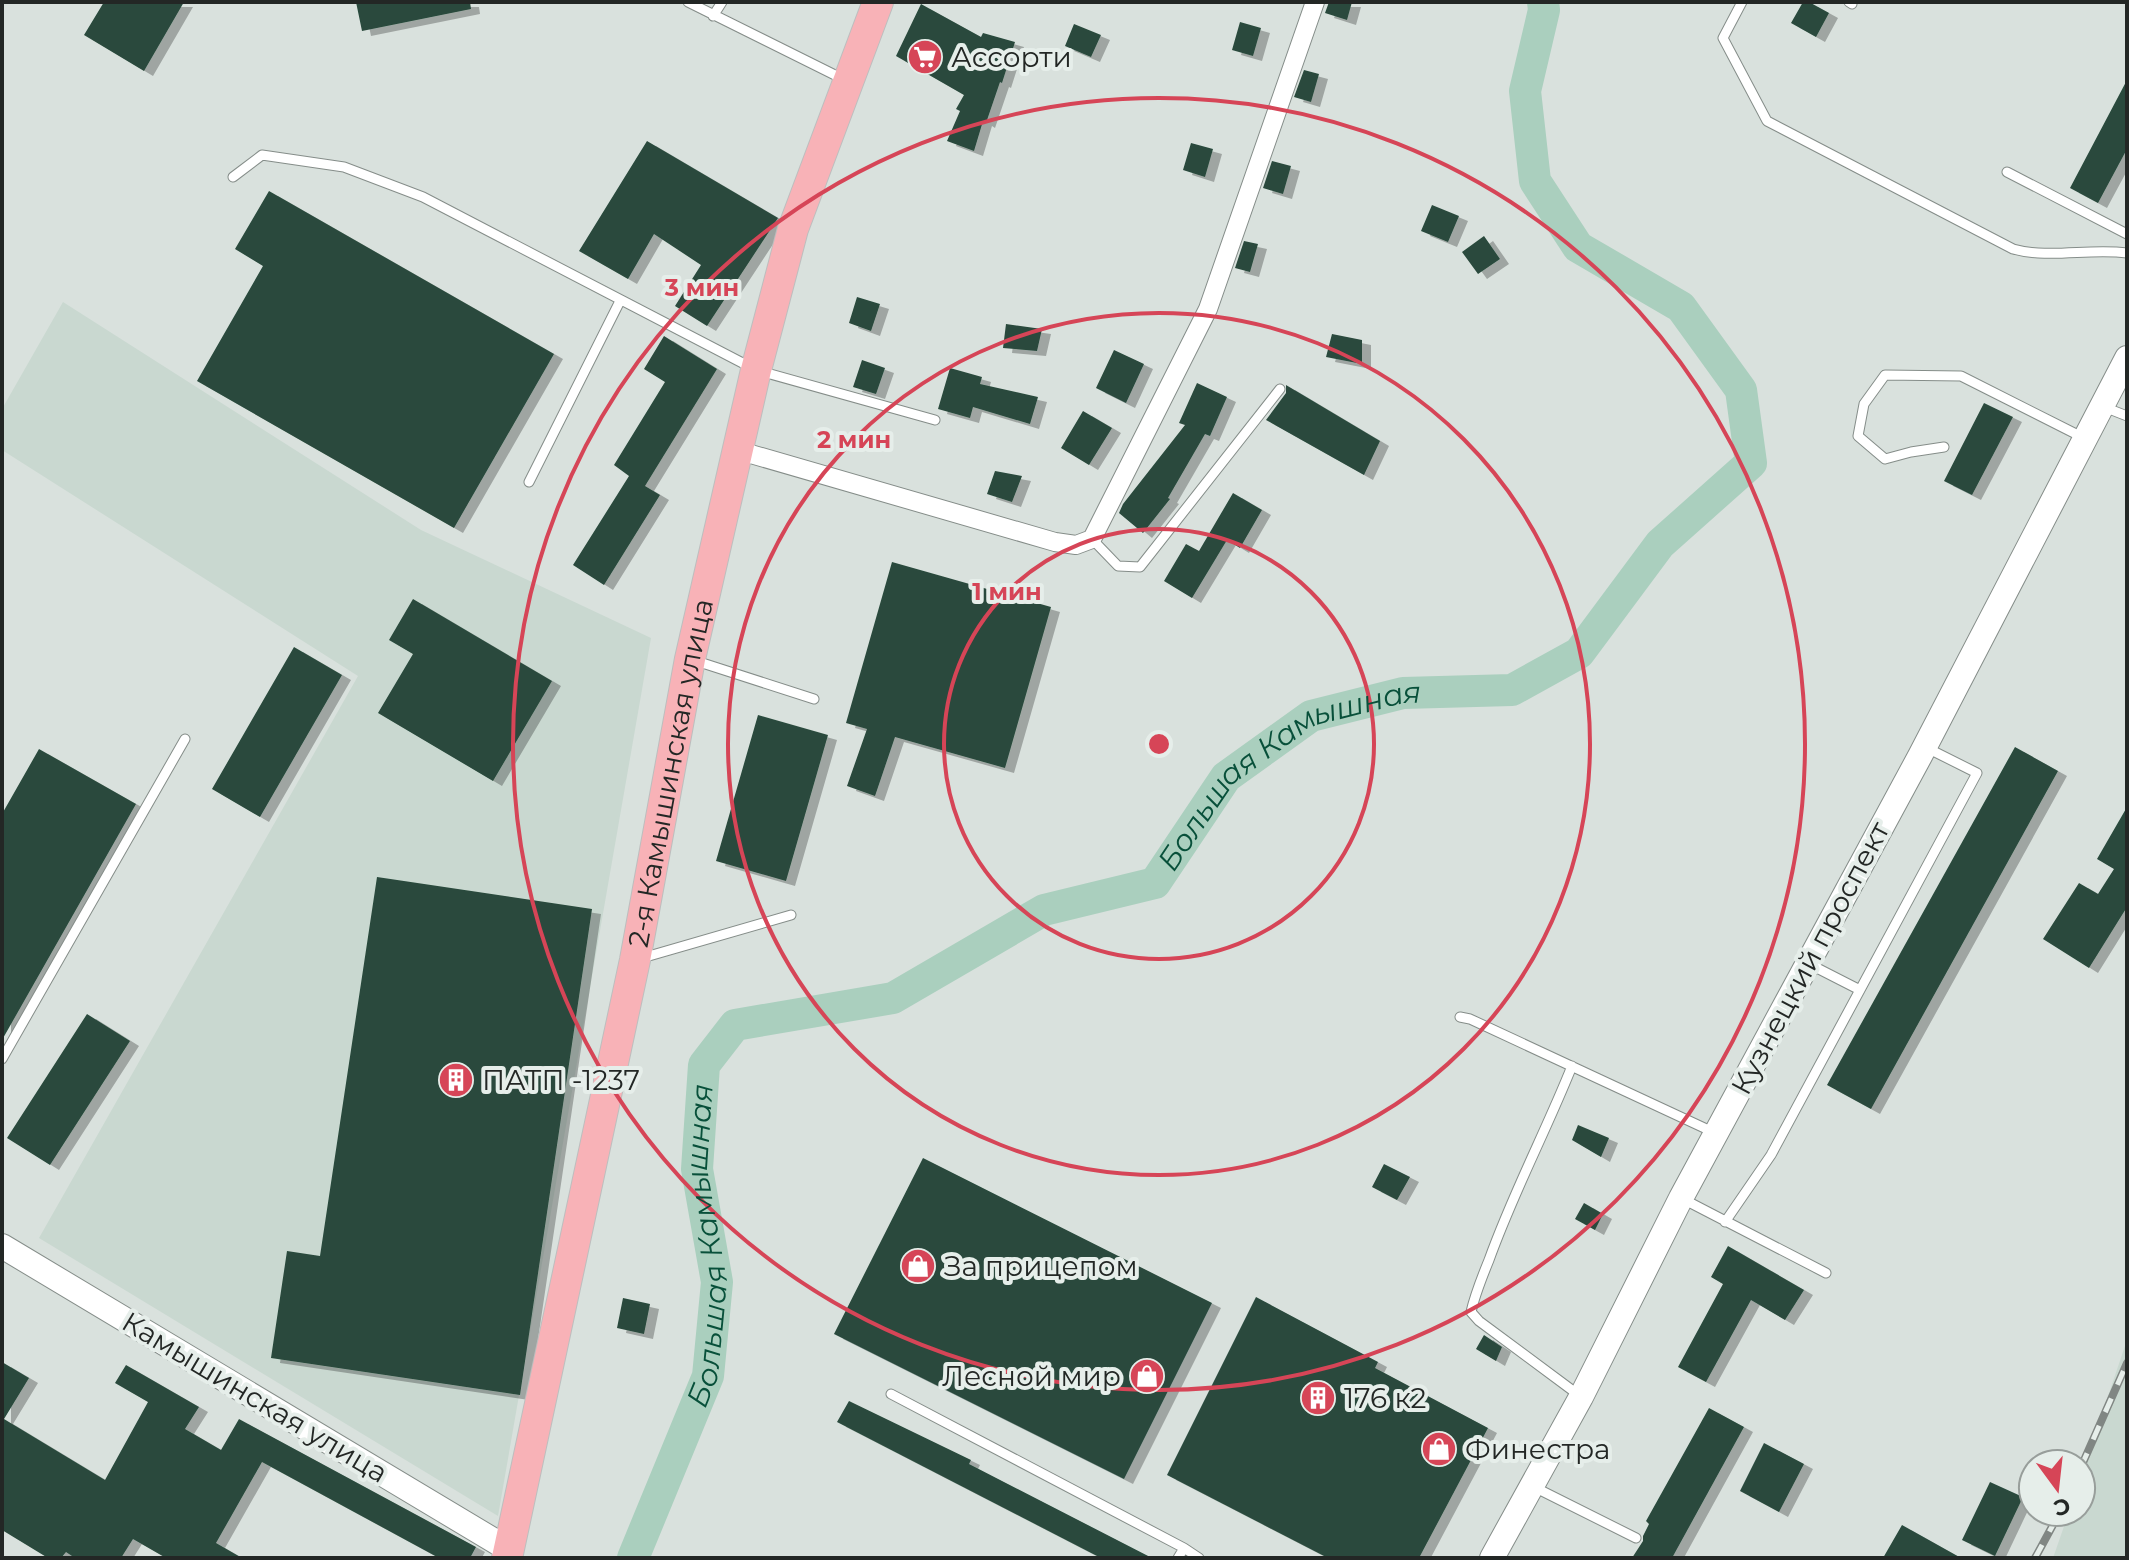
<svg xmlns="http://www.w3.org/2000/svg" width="2129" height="1560" font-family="Montserrat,sans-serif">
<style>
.built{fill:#c9d8d0}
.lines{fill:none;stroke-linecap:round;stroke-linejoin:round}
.river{stroke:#aacfbe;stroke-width:32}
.building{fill:#294a3c;filter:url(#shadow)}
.service-casing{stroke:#858d89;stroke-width:11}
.minor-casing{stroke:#858d89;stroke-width:20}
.tertiary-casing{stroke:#858d89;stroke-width:26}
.primary-casing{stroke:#bdbebe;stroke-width:32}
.service{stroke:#fff;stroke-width:9}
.minor{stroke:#fff;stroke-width:18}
.tertiary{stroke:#fff;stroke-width:24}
.primary{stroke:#f8b2b7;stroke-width:30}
.rail-casing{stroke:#808683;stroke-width:8}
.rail{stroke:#e6eeea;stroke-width:5;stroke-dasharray:15;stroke-linecap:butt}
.ring{fill:none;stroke:#d64557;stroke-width:4}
.labels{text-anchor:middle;stroke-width:8;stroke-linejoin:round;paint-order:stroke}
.poi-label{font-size:28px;fill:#232725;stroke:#e6eeea;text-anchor:start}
.street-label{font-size:28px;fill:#232725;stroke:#e6eeea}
.water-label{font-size:30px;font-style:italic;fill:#08503a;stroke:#e6eeea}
.centre{fill:#d64557;stroke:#e6eeea;stroke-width:4}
.ring-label{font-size:24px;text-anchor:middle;font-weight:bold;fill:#d64557;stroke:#e6eeea;stroke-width:8;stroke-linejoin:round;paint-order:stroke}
</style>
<defs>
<filter id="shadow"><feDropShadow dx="9" dy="5" stdDeviation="0" flood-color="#0004"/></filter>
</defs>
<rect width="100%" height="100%" fill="#d9e1dd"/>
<path class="built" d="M63 302 421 530 651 638 498 1516 39 1238 358 676 2 450V409Z
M2127 1340V1558H2053L2069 1512H2081V1476Z"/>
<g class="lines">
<path class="river" id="s1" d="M633 1558 708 1376 717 1282 697 1169 704 1065 735 1025 893 998 1044 910 1155 883 1226 777 1311 716 1403 693 1512 690 1579 653 1660 544 1751 463 1741 390 1681 307 1578 247 1535 181 1525 91 1544 10 1543 2"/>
</g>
<path class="building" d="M104 2H184L144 71 84 35Z
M356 2H470L471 9 362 31Z
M1329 2H1352L1347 20 1325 13Z
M1803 2H1809L1829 13 1816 37 1791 23Z
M921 4 981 37 983 33 1015 42 1002 83 1000 82 986 123 983 121 974 151 947 141 960 111 956 109 964 95 896 56Z
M1240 22 1261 28 1253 56 1232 50Z
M1074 24 1101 35 1091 57 1065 46Z
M1304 70 1319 74 1311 102 1294 97Z
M2127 80V149L2098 203 2070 188Z
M647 141 778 218 707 326 675 306 701 265 654 234 628 279 579 251Z
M1191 143 1213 149 1205 177 1183 170Z
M1272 161 1291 166 1283 194 1263 188Z
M269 191 554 354 454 528 197 381 263 266 235 249Z
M1432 205 1459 216 1448 242 1421 231Z
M1484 236 1500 259 1478 274 1462 252Z
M1244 241 1258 244 1250 272 1235 268Z
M857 297 880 304 871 331 849 323Z
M1006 324 1042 329 1037 351 1003 348Z
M1332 334 1362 340V364L1326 357Z
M664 336 717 369 645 486 660 495 604 585 573 565 629 476 614 465 665 382 644 369Z
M1114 350 1144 364 1126 403 1096 388Z
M862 360 885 368 876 394 853 387Z
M950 368 982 377 980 384 1038 397 1030 424 973 407 970 418 938 409Z
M1197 383 1227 397 1210 436 1205 434 1168 498 1170 499 1143 533 1119 513 1123 504 1185 425 1179 423Z
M1286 385 1380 441 1364 475 1266 420 1286 393Z
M1984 403 2013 417 1972 495 1944 481Z
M1083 411 1112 428 1089 465 1061 448Z
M995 471 1022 476 1012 502 987 494Z
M1233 493 1262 510 1240 548 1227 540 1192 598 1164 581 1186 544 1199 551Z
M892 562 1051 607 1005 768 895 737 875 796 847 786 867 729 846 723Z
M413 599 552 681 493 781 378 713 413 654 389 640Z
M294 647 342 675 260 817 212 789Z
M758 715 828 735 786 881 716 861Z
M2015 747 2058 771 1871 1109 1827 1085Z
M39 749 136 804 2 1040V814Z
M2127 807V907L2089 968 2043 939 2079 883 2098 894 2114 869 2097 859Z
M377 877 592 909 520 1395 271 1358 287 1251 320 1256Z
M87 1014 130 1041 50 1165 7 1138Z
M1578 1125 1609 1138 1601 1157 1572 1140Z
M923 1158 1212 1303 1124 1479 834 1334Z
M1384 1164 1410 1177 1397 1200 1372 1187Z
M1584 1203 1603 1214 1595 1230 1575 1219Z
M1728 1246 1804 1290 1785 1320 1751 1300 1706 1382 1678 1367 1723 1284 1711 1277Z
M1256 1297 1378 1362 1375 1368 1488 1428 1419 1558H1328L1167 1475Z
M623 1298 650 1304 644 1334 617 1328Z
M1484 1335 1502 1347 1496 1361 1476 1349Z
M2 1362 29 1378 4 1419 105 1480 148 1402 115 1383 126 1365 199 1407 185 1429 221 1450 239 1419 476 1547 470 1558H439L262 1462 216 1543 242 1558H166L133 1539 121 1558H75L66 1552 61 1558H48L2 1530Z
M849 1401 971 1460 969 1464 1152 1558H1101L837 1422Z
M1709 1408 1744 1427 1672 1558H1632L1643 1541V1536L1649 1524 1646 1521Z
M1764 1443 1804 1464 1779 1512 1740 1491Z
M1990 1482 2023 1497 1995 1556 1962 1540Z
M1902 1525 1961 1558H1883Z"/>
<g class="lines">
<g class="service-casing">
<path id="service" d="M688 2 845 80
M1742 2 1723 38 1767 121 2013 249C2049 259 2089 248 2127 253
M1849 2 1852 4
M713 16 722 2
M2007 172 2127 234
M233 177 262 155 344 167 423 197 756 370 935 420
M2104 407 2127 416
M1944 447 1911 452 1885 459 1858 436 1864 404 1885 375 1961 376 2084 438
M529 482 620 301
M1092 539 1118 566 1140 567 1280 389
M693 660 814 699
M642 958 791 915
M1811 965 1860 990
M1460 1017 1470 1019 1713 1132
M2 1059 185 739
M1572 1066C1546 1131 1513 1193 1489 1260 1482 1277 1475 1294 1471 1312L1479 1321 1580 1396
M1681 1198 1826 1273
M1725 1222 1771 1155 1977 773 1927 748
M891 1394 1184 1548 1178 1558
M1532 1486 1636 1538
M1184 1548 1199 1558"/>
</g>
<g class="minor-casing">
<path id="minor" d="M737 450 1055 542 1076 545 1092 539 1208 309 1315 2"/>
</g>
<g class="tertiary-casing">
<path id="tertiary" d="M2 1246 508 1549
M1492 1558 1581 1397 1681 1198 1920 756 2127 358"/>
</g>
<g class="primary-casing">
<g id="primary">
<path id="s2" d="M507 1558 635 960 690 659 756 370 793 229 878 2"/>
</g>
</g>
<use href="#service" class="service"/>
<use href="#minor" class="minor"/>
<use href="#tertiary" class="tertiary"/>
<use href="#primary" class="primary"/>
<g class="rail-casing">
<path id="rail" d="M2081 1467 2127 1363
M2035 1558 2060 1512"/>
</g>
<use href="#rail" class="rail"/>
</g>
<g class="ring">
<circle cx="1159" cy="744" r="215"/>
<circle cx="1159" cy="744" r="431"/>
<circle cx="1159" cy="744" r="646"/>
</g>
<defs>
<g id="supermarket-disc" transform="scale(1.8)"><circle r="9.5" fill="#d64557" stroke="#e6eeea"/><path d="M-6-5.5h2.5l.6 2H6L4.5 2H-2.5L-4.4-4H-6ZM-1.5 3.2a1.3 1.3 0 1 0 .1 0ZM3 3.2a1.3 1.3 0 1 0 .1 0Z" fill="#fff"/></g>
<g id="building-disc" transform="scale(1.8)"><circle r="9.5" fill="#d64557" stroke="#e6eeea"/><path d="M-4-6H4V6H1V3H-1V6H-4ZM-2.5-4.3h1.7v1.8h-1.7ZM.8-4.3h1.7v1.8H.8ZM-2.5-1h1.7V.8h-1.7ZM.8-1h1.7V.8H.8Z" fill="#fff"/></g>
<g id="shop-disc" transform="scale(1.8)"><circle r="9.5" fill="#d64557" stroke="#e6eeea"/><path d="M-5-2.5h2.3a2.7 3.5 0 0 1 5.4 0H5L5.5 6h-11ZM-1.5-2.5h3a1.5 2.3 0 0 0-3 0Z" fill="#fff"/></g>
</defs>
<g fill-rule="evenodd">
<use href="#supermarket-disc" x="925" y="57"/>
<use href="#building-disc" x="456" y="1080"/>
<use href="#shop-disc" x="918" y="1266"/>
<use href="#shop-disc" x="1147" y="1376"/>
<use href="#building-disc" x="1318" y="1398"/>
<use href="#shop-disc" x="1439" y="1449"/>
</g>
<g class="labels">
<g class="poi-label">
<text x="951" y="67">Ассорти</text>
<text x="482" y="1090">ПАТП -1237</text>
<text x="944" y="1276">За прицепом</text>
<text x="1121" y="1386" text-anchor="end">Лесной мир</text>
<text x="1344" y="1408">176 к2</text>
<text x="1465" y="1459">Финестра</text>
</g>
<g class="street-label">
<text dy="10" stroke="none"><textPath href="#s2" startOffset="802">2-я Камышинская улица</textPath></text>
<text transform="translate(1810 958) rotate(-62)" y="10">Кузнецкий проспект</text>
<text transform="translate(255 1397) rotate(31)" y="10">Камышинская улица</text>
</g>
<g class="water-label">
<text dy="10" stroke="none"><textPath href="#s1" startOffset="1192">Большая Камышная</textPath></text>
<text dy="10" stroke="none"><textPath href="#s1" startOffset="328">Большая Камышная</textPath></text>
</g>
</g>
<circle cx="1159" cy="744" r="12" class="centre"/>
<g class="ring-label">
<text x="702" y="296">3 мин</text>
<text x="854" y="448">2 мин</text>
<text x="1007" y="600">1 мин</text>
</g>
<rect width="2129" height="1560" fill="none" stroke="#232725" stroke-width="8"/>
<g transform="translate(2057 1488) rotate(165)"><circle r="38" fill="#e6eeea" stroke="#989e9b" stroke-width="2"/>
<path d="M0-6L14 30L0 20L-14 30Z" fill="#d64557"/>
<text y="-12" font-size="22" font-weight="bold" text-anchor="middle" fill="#232725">С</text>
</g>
</svg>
